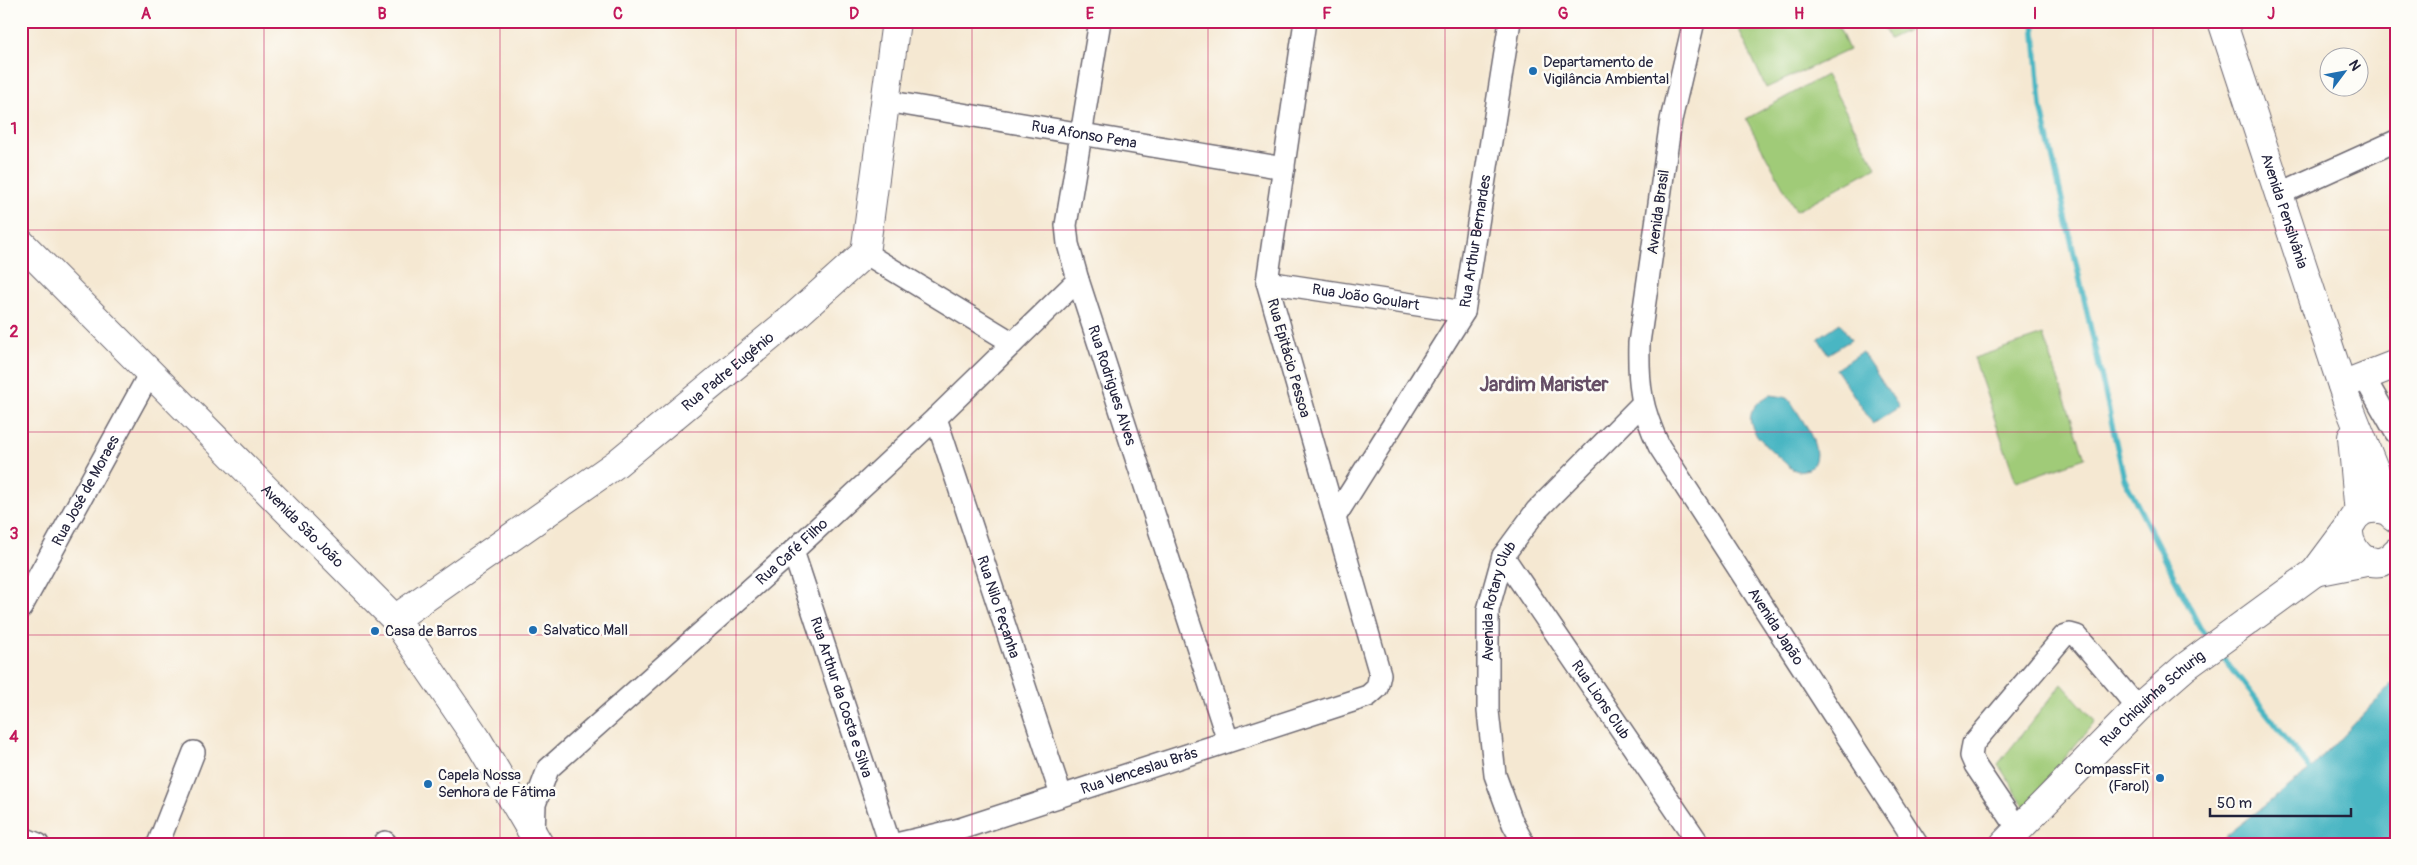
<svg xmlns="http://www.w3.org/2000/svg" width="2417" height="865" font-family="Pangolin,sans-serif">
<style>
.green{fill:#a0cb78;stroke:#61765a}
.water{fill:#48b6c3;stroke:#356c7f}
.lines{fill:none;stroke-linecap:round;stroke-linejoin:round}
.stream{stroke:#48b6c3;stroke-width:5.5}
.street-casing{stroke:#6c6770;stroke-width:24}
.secondary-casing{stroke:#6c6770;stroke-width:30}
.primary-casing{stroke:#6c6770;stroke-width:30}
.street{stroke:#fff;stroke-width:21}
.secondary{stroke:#fff;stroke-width:28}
.primary{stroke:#fff;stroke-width:28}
.grid{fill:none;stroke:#c2185b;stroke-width:1;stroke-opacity:0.55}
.poi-dot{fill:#1f6fb2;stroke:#fdfcf7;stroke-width:2}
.labels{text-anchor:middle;stroke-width:5;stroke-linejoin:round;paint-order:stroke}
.poi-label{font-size:15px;fill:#22223b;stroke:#fdfcf7;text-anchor:start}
.street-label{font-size:15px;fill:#22223b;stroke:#fdfcf7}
.district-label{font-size:20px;font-weight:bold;fill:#654e66;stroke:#fdfcf7}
.neatline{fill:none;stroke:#c2185b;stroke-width:2}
.grid-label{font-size:16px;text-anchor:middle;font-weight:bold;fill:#c2185b}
</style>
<rect width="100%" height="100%" fill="#fdfcf7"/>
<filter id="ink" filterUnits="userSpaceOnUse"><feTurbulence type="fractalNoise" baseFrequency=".02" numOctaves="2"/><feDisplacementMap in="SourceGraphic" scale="10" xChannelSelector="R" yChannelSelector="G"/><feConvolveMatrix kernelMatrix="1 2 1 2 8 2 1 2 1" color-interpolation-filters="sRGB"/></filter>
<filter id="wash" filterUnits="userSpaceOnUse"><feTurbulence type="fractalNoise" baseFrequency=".0096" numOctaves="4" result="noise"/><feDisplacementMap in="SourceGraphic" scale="20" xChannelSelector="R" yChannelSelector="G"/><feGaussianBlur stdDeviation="1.12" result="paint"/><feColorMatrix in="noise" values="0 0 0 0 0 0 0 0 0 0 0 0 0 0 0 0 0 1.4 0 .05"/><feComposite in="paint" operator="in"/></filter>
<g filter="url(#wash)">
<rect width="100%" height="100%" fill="#f5e8d2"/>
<path class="green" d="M1735 21H1836L1849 50 1766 88Z
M1881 21H1927L1889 39Z
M1826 75 1876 167 1796 211 1746 119Z
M2043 335 2085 458 2016 482 1974 358Z
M2062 684 2095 721 2025 807 1998 764Z"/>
<path class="water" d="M1840 323 1851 340 1828 354 1818 338Z
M1862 352 1899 407 1873 424 1836 369Z
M1771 395 1784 397 1790 400C1800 418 1829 453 1809 469L1798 471 1792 469C1782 460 1758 440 1753 429 1745 414 1757 400 1771 395Z
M2396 680V844H2216L2311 769Z"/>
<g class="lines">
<path class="stream" d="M2034 21 2041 106 2124 478 2200 628 2210 641
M2219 652 2314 774"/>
</g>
</g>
<g filter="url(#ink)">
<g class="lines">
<g class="street-casing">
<g id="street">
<path id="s1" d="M1100 21 1066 225 1068 244 1078 280 1228 741"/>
<path id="s2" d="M1694 21 1671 120 1639 343C1638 385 1641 408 1659 446L1917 844"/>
<path id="s3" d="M885 101 1284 168"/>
<path d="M2279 194 2396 141"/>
<path d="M865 253 1013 343"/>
<path id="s4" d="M1267 282 1464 312"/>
<path d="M2364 377 2396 433"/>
<path id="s5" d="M936 418 1061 795"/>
<path id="s6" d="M1335 517 1464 312 1510 21"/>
<path id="s7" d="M793 551 890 844"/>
<path id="s8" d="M1503 556 1699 844"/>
<path id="s9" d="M21 608 150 373"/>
<path d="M2018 829 1975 765 1971 756 1973 744 2064 636 2070 634 2077 636 2138 708"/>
<path id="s10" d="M534 835 535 804 548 769 793 551 936 418 1078 280"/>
<path d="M21 837 38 844"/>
<path d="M158 844 194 752"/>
<path d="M385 844V842"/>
<path id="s11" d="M896 844 960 829 1368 696 1377 688 1380 674 1267 282 1305 21"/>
<path id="s12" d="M1524 844 1513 824 1495 775 1488 711V610L1503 556 1536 511 1642 404"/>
</g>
</g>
<g class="secondary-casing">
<g id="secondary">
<path d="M2342 385 2396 364"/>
<path d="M2315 572 2371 561"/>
<path id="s13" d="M2004 844 2138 708 2185 667 2315 572 2353 521"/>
</g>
</g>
<g class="primary-casing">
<g id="primary">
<path id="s14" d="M2222 21 2347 401 2393 516"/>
<path id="s15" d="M21 243 395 619 477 739 539 844"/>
<path d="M2352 437 2359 514"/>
<path d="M2396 518C2390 511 2381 508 2371 509 2324 516 2362 589 2396 552"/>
<path id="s16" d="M395 619 616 464 795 316 865 253 896 21"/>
</g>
</g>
<use href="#street" class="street"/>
<use href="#secondary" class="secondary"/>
<use href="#primary" class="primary"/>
</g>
</g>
<path class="grid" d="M264 21V844M500 21V844M736 21V844M972 21V844M1208 21V844M1445 21V844M1681 21V844M1917 21V844M2153 21V844M21 230H2396M21 432H2396M21 635H2396"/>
<g class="poi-dot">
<circle cx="1533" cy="71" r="5"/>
<circle cx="533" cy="630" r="5"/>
<circle cx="375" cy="631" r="5"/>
<circle cx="2160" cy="778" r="5"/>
<circle cx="428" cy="784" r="5"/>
</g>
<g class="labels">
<g class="poi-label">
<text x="1543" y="67">Departamento de<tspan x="1543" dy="17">Vigilância Ambiental</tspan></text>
<text x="543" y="635">Salvatico Mall</text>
<text x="385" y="636">Casa de Barros</text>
<text x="2150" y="774" text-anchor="end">CompassFit<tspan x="2150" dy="17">(Farol)</tspan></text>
<text x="438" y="780">Capela Nossa<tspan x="438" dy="17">Senhora de Fátima</tspan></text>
</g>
<g class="street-label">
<text dy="5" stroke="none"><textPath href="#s3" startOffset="202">Rua Afonso Pena</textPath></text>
<text dy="5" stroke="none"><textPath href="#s14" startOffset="200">Avenida Pensilvânia</textPath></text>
<text transform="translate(1658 212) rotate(-82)" y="5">Avenida Brasil</text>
<text dy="5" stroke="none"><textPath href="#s6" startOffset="314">Rua Arthur Bernardes</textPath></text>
<text dy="5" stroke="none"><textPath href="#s4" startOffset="100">Rua João Goulart</textPath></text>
<text transform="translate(1289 358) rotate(74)" y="5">Rua Epitácio Pessoa</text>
<text dy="5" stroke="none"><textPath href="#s16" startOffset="415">Rua Padre Eugênio</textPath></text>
<text dy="5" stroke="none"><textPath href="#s1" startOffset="374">Rua Rodrigues Alves</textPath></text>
<text dy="5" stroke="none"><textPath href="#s9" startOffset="134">Rua José de Moraes</textPath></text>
<text dy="5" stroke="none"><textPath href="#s15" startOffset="399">Avenida São João</textPath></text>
<text dy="5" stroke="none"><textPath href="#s10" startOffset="395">Rua Café Filho</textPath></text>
<text dy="5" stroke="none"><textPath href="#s12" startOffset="251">Avenida Rotary Club</textPath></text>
<text dy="5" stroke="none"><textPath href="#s5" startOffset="199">Rua Nilo Peçanha</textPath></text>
<text dy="5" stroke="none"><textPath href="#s2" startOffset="648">Avenida Japão</textPath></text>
<text dy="5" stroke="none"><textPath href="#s7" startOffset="154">Rua Arthur da Costa e Silva</textPath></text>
<text dy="5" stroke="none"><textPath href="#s8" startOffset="174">Rua Lions Club</textPath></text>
<text dy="5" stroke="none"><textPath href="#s13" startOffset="208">Rua Chiquinha Schurig</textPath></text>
<text dy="5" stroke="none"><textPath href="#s11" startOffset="254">Rua Venceslau Brás</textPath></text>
</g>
<g class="district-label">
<text x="1544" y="391">Jardim Marister</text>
</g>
</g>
<rect width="2417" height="865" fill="none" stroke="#fdfcf7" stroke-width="55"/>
<g transform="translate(2344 72) rotate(58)"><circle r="24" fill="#fdfcf7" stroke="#a5a5ac"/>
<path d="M0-4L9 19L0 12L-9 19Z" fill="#1f6fb2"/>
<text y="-8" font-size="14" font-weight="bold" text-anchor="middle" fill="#22223b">N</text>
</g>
<path d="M2210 808v8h141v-8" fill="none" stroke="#22223b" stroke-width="2.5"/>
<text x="2217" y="808" font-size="15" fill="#22223b" stroke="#fdfcf7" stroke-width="4" paint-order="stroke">50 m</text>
<rect x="28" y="28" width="2362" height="810" class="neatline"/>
<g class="grid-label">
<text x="146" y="19">A</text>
<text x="382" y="19">B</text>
<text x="618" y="19">C</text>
<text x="854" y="19">D</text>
<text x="1090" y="19">E</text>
<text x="1327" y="19">F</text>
<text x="1563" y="19">G</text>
<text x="1799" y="19">H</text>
<text x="2035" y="19">I</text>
<text x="2271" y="19">J</text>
<text x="14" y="134">1</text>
<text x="14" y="337">2</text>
<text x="14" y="539">3</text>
<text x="14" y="742">4</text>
</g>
</svg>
